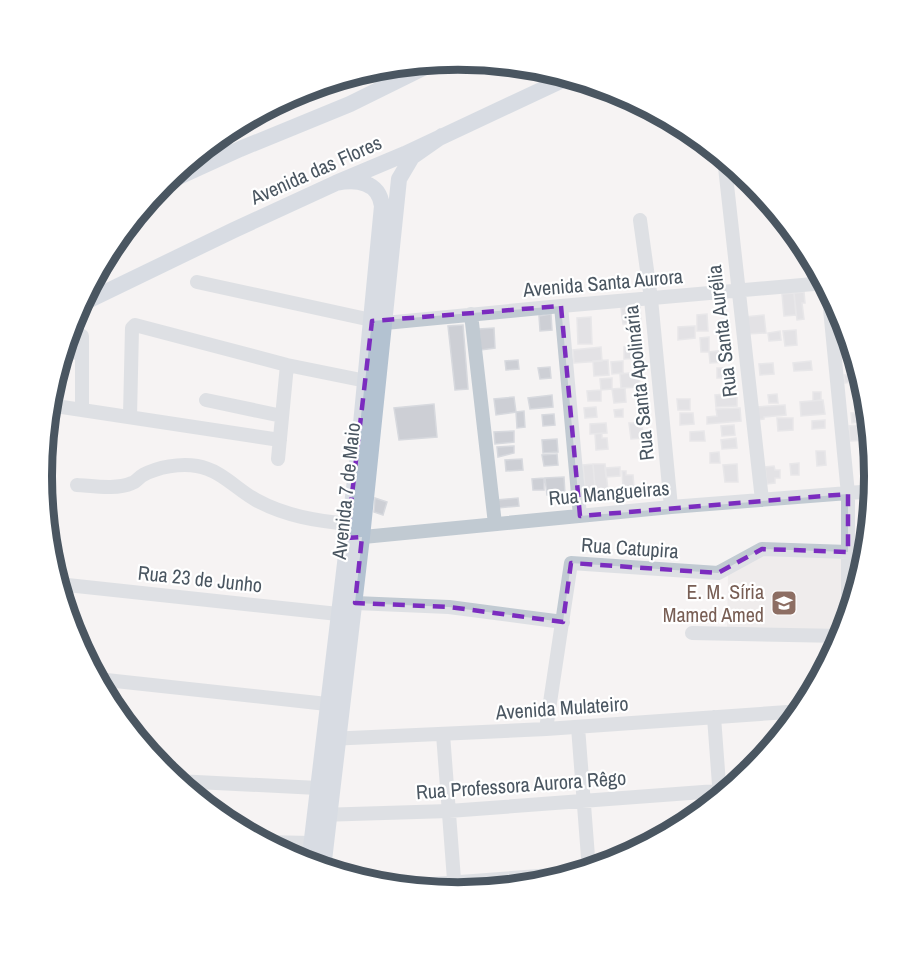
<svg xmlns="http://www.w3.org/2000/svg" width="917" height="953" font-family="'Archivo Narrow',sans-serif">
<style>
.education{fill:#e6e4e5}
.building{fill:#cdcfd5;stroke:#d7d9de;stroke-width:1.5}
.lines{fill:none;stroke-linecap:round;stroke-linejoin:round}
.minor{stroke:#c1cad2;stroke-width:14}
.major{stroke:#b3c2d1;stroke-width:16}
.marked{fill:none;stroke:#7b2cbf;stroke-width:4.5;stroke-dasharray:12 8;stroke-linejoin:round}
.labels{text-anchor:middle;stroke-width:4.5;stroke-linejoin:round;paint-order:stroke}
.street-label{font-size:20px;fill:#4a5661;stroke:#fff}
.education-label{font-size:20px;fill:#785e54;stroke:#fff;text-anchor:end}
.rim{fill:none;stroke:#4a5661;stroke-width:8}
</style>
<rect width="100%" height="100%" fill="#f5f3f3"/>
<path class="education" d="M767 551 842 554 839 633 727 632 728 574Z"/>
<path class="building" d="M804 292 805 303H802L804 319 797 320 794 293Z
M794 293 796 315 784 316 782 294Z
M640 306 641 322 623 324 621 308Z
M551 314 552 330 540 331 539 316Z
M707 314 708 331H697V315Z
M764 315 766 333 747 334 745 317Z
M591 317 592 344H578L577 318Z
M463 325 468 389 455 390 448 326Z
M695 326V338L678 340V327Z
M494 328 495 348 481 350 479 329Z
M847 328 850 340 840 341 838 329Z
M796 330 797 345 785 346 783 331Z
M780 331 781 340 769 341 768 333Z
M709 337V352H701L700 338Z
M640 345V358L624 359V347Z
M601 347 602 361 574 363 573 350Z
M725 350 726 362 710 363 709 352Z
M854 354 859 368H848L847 355Z
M518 360 519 369 506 370 505 361Z
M608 360 609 375 594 376 593 361Z
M623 361V373L612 374 611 362Z
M811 361 812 370 794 371 793 363Z
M773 363 774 374 760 375 759 364Z
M550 367 551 378 540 379 538 368Z
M717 368H732V378H717Z
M639 372 640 387 621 388 620 374Z
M860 374 861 381 845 383 844 375Z
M612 378V389L601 390 600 379Z
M625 388 626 402 614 403 612 389Z
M601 390V401H588L587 391Z
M813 392H821V400L813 401Z
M737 393V406L716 407 715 395Z
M777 394 778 403H769L768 395Z
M552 395 553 407 530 409 528 398Z
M514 397 516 412 496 415 494 399Z
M677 399H690V410H678Z
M823 400 825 414 801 416 800 402Z
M434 404 437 437 399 440 394 408Z
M785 405 786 415 764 417V419L757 420 756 407Z
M596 407 597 417 585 418 584 408Z
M740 408 741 421 707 424V417L717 416 716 409Z
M623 409V417H615L614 410Z
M524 411 525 427 517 428 516 412Z
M869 412V424L858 425V422L852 423 851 413Z
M680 413H693L694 424 680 425Z
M554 414 555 425 543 426 542 415Z
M777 418H793V430L778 431Z
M825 420V428L812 429V421Z
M606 423 607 433 590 434V424Z
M629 423H642L643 438 631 439Z
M866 424 868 440 850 441 849 426Z
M734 425 735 435 722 436 721 426Z
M514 431V442L495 444 494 432Z
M704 431 705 441H690V432Z
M602 433V438H607L608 449 596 450 595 434Z
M736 438 737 448 722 449 721 440Z
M557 439 558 452 543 453 542 440Z
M514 446V453L498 457 497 447Z
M816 451H825L826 465 817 466Z
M719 452 720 463H710V453Z
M873 452 875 476 862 477 860 453Z
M557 454 558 465 544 466 542 455Z
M522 459 523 470 506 471 505 460Z
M799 463V475H791L790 464Z
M593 464 595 488 585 489 583 465Z
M593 464H605L609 499 596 500Z
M737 464 738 482H725L723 465Z
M774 466 775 470H780V478H775V483L767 484 765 467Z
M620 467V476L606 477 605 468Z
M622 471H626V475H633L634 487H623Z
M564 477 565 494 547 495 545 478Z
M544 478V490H533L532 479Z
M375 498 387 502 383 515 374 512Z
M518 498 519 506 498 508 497 500Z"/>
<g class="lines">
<path class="minor" d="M724 158 762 500
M640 220 651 299 671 507
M197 282 385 323 561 306 825 283
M828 288 848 494V621
M561 306 580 516
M471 314 495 524
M63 353 82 352
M206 400 282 416
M49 405 280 440
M82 410V336
M130 416 132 328 135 325 287 365 366 381
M278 459 287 365
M77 485C94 486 116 490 132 483 136 482 139 477 143 475 158 467 180 463 197 466 221 470 236 489 256 500 285 516 317 521 349 524
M353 538 671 507 874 491
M58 584 338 614
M355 603 449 607 563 622
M692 633 843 636
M97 679 327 704
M714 717 720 798
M578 727 589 870
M546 729 571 563 718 573 762 549 848 552
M443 734 455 893
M328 739 546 729 802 711
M176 781 318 788
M319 815 449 811 730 790
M263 842 311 843
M393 887 579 873"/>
<path class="major" d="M161 185 240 149 350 104 433 63
M81 304 234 230 336 183 405 154 569 77
M309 864 358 455 382 206C379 181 356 179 336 183
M323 869 362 537 399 179 412 157 442 136"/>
</g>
<path d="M0 0H917V953H0ZM561 306 580 516 848 494V552L762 549 718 573 571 563 563 622 449 607 355 603 362 537 347 538 372 321Z" fill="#f5f3f3" fill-opacity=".55" fill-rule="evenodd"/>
<path class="marked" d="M561 306 580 516 848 494V552L762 549 718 573 571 563 563 622 449 607 355 603 362 537 347 538 372 321Z"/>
<defs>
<g id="school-square" transform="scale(1.35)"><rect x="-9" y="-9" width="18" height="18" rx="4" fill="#8d6e63" stroke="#fff"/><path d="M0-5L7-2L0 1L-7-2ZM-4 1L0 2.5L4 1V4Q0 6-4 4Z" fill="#fff"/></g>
</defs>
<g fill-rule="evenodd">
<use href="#school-square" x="784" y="603"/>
</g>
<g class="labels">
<g class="street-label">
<text transform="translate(316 170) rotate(-24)" y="7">Avenida das Flores</text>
<text transform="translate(603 283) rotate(-5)" y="7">Avenida Santa Aurora</text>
<text transform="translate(722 331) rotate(-97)" y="7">Rua Santa Aurélia</text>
<text transform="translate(639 383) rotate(-96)" y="7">Rua Santa Apolinária</text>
<text transform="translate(346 491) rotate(-84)" y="7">Avenida 7 de Maio</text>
<text transform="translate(609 493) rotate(-5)" y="7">Rua Mangueiras</text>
<text transform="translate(630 548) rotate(4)" y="7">Rua Catupira</text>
<text transform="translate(200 579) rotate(6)" y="7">Rua 23 de Junho</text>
<text transform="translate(562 708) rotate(-4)" y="7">Avenida Mulateiro</text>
<text transform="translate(521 785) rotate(-4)" y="7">Rua Professora Aurora Rêgo</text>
</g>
<g class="education-label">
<text x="764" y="599">E. M. Síria<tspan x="764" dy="23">Mamed Amed</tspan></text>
</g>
</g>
<path d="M0 0H917V953H0ZM52 476a406 406 0 1 1 812 0a406 406 0 1 1-812 0Z" fill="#fff" fill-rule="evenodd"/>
<path class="rim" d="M52 476a406 406 0 1 1 812 0a406 406 0 1 1-812 0Z"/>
</svg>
